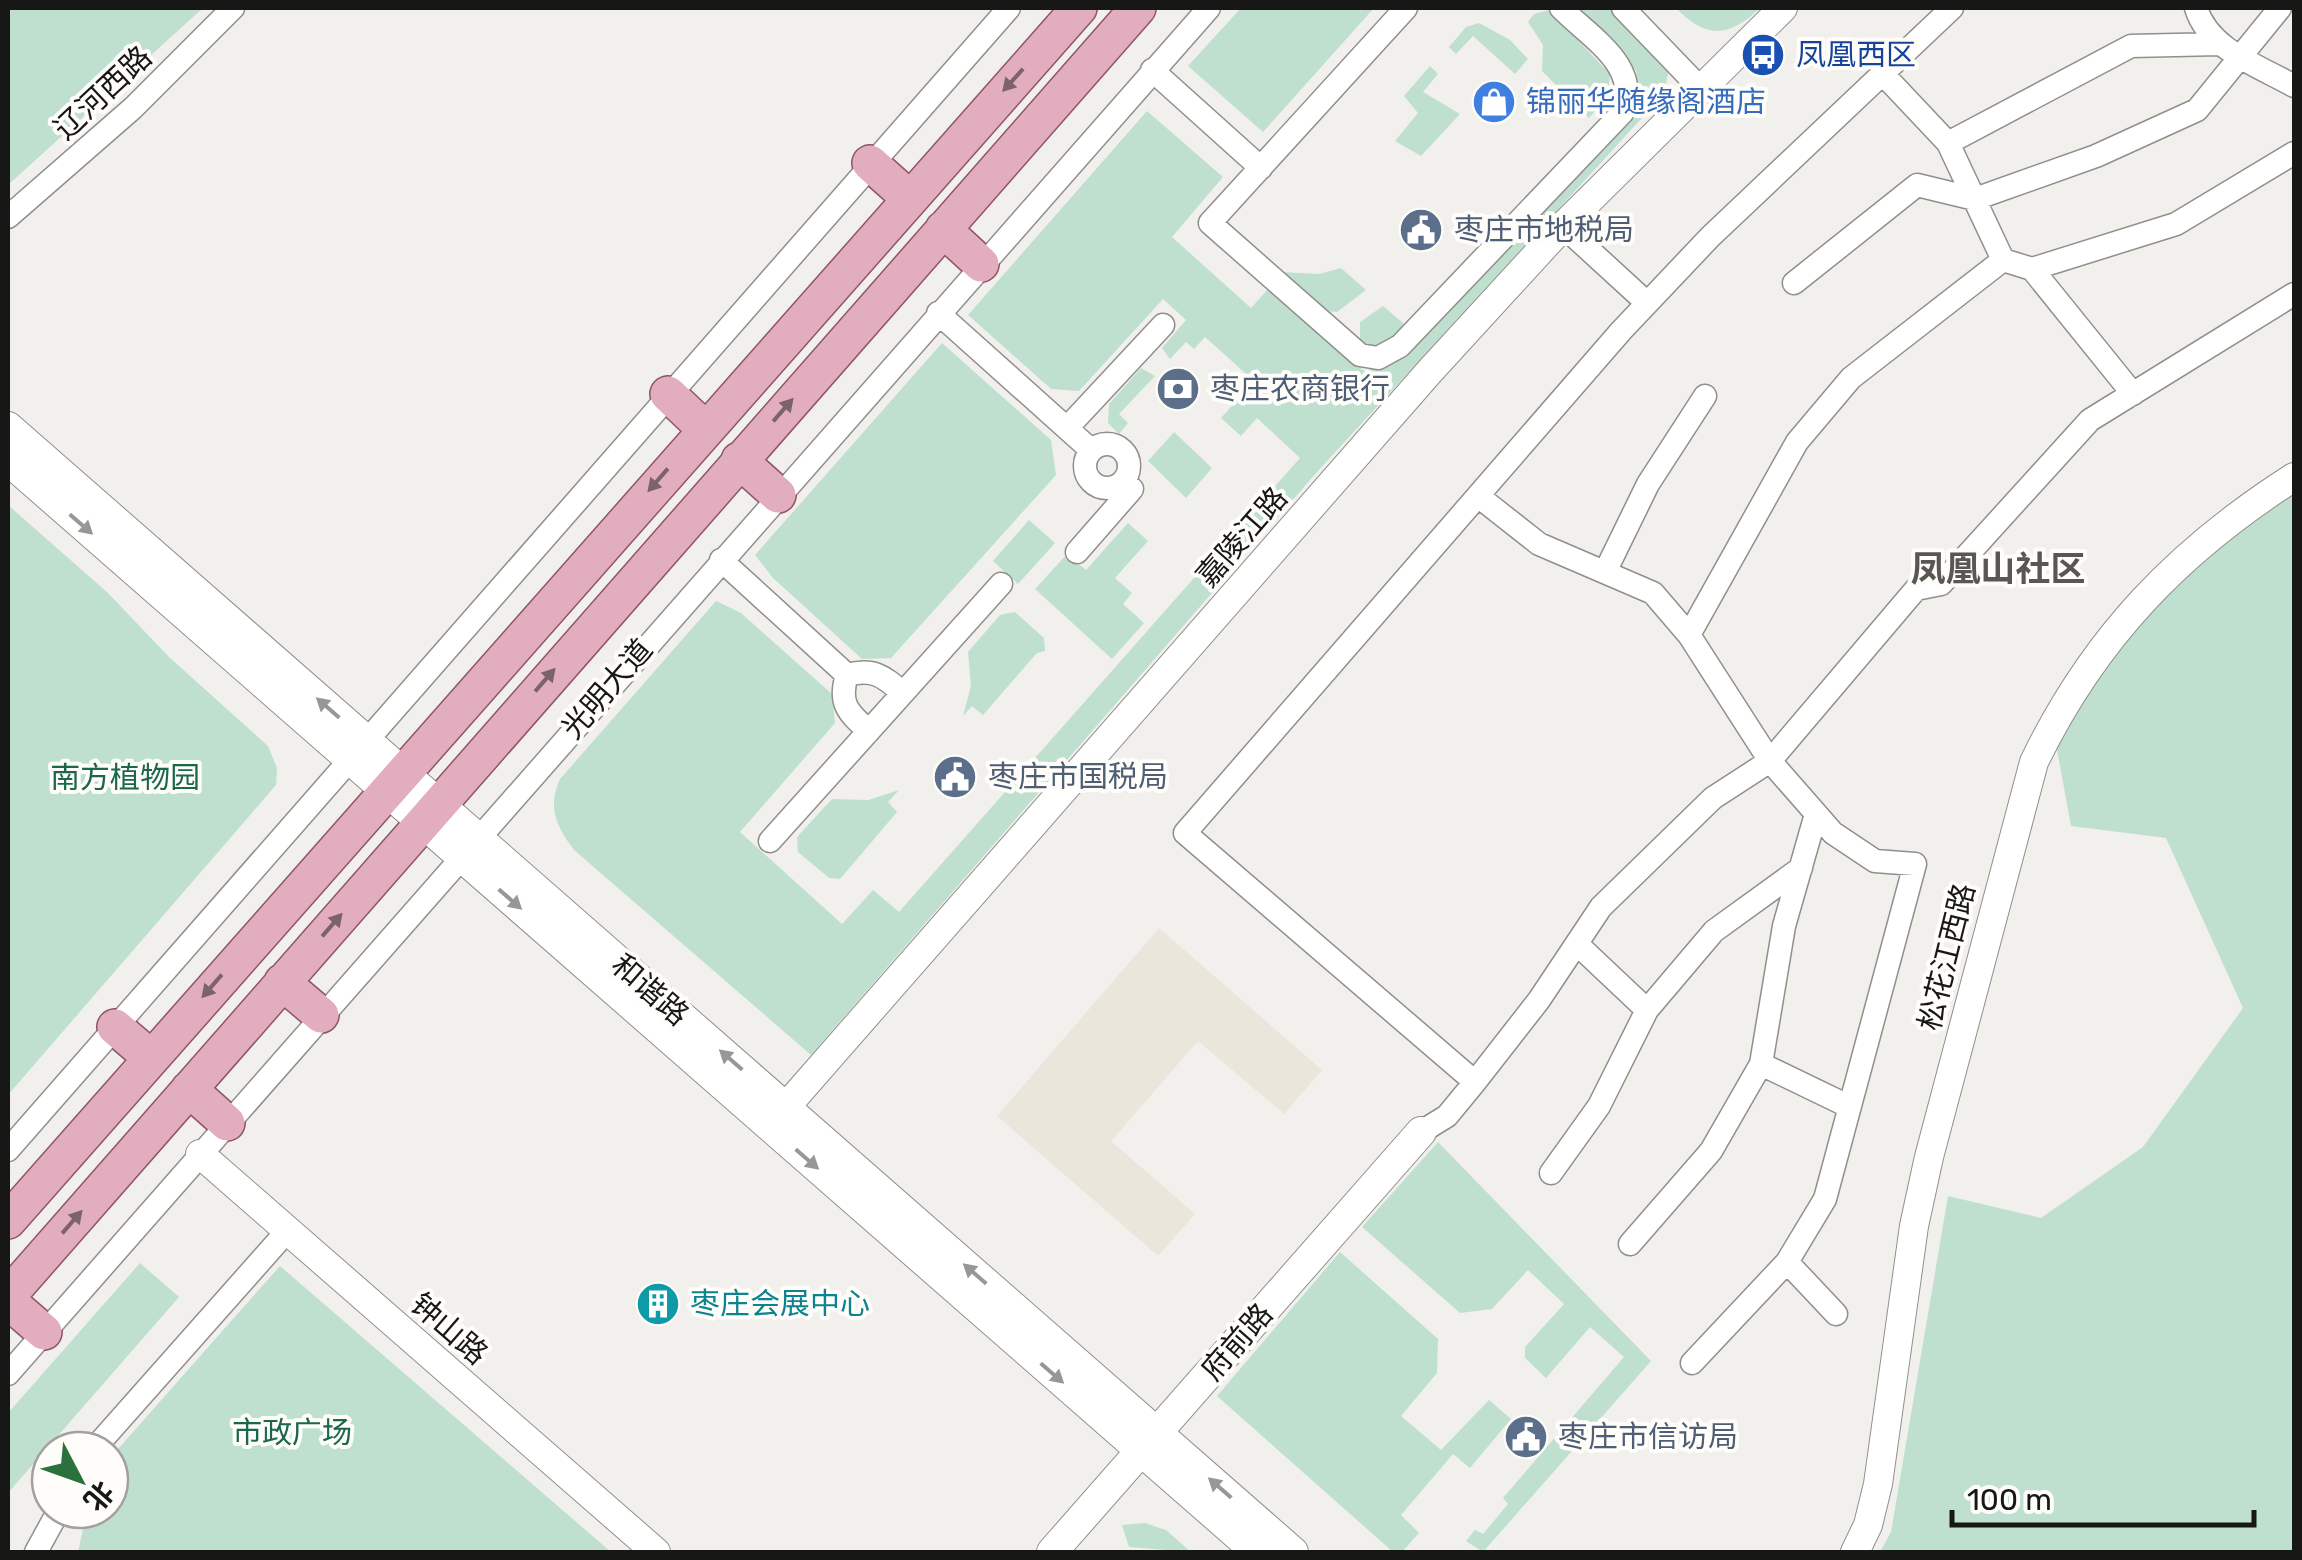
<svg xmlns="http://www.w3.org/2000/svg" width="2302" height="1560" font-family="Rubik,'Noto Sans SC',sans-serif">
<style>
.built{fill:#eae6dc}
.green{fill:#bfe0cf}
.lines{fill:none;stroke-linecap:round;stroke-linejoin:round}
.minor-casing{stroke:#908f8c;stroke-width:25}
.tertiary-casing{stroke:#908f8c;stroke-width:30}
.secondary-casing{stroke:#908f8c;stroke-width:32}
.primary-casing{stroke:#8f5567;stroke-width:38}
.minor{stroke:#fff;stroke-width:22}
.tertiary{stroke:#fff;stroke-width:28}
.secondary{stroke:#fff;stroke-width:30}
.primary{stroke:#e2adbe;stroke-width:35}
.oneway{fill:#7c626a}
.oneway2{fill:#979796}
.labels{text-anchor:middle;stroke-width:8;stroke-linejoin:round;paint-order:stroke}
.transit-label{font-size:30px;fill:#164399;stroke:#fffdfa;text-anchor:start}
.street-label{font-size:30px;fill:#171716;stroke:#fffdfa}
.shop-label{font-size:30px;fill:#366cbe;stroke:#fffdfa;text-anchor:start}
.service-label{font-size:30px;fill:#4e5e75;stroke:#fffdfa;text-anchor:start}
.park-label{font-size:30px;fill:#1a6749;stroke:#fffdfa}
.culture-label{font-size:30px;fill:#0d838f;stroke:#fffdfa;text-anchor:start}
.quarter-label{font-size:35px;font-weight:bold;fill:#585754;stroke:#fffdfa}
</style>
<rect width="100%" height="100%" fill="#f1f0ed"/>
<path class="built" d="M1159 928 1322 1070 1284 1114 1198 1041 1111 1141 1195 1214 1158 1256 997 1116Z"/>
<path class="green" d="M8 8H203L8 185Z
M1241 8H1374L1263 132 1188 66Z
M1577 8H1619L1669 69 1664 94 1317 472 811 1055 574 850C556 826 547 807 560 779L716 601 741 613 832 694 835 723 740 832 842 924 873 890 899 912 1300 458 1257 418 1241 436 1221 418 1254 381 1205 337 1194 349 1186 342 1170 359 1162 348 1186 320 1163 299 1079 391 1051 389 968 315 1147 111 1223 177 1172 237 1251 308 1269 288 1364 371 1401 360 1621 125 1638 98 1636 71Z
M1676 8H1760C1729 38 1706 39 1676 8Z
M1549 10 1610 74 1608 97 1589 118 1542 71 1543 45 1528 22 1534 14Z
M1479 23 1510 40 1528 59 1515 74 1473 36 1456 54 1449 47 1466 27Z
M1430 66 1438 74 1423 92 1460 114 1421 156 1395 141 1418 113 1404 96Z
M1341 268 1366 290 1337 312 1325 311 1281 272 1319 274Z
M1383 306 1403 323 1401 333 1375 351 1360 342V322Z
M942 343 1051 440 1056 475 891 658 862 659 773 578 755 555Z
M1141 368 1155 376 1119 414 1128 423 1119 434 1108 423 1109 404Z
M1174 432 1212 468 1186 498 1148 461Z
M2294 491V1552H1880L1891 1532 1948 1196 2041 1218 2143 1147 2243 1008 2166 838 2071 826 2056 744 2103 652 2226 534Z
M8 505 108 593 169 657 268 746 277 768 276 785 8 1095Z
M1029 520 1055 543 1018 584 993 561Z
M1128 523 1148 541 1115 578 1132 593 1123 604 1144 623 1112 659 1035 589 1067 554 1086 570Z
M1015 612 1044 638 1045 651 1037 653 983 715 972 706 963 716 971 686 968 652 1000 615Z
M899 790 888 802 897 812 840 879 829 878 798 852 797 837 832 799 868 800Z
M1438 1142 1651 1361 1483 1552 1466 1541 1475 1530 1483 1534 1508 1504 1503 1498 1624 1357 1590 1327 1546 1378 1525 1358V1347L1564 1304 1528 1270 1492 1309 1460 1313 1362 1227Z
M1340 1252 1438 1339 1437 1373 1401 1416 1441 1450 1489 1400 1511 1419 1470 1468 1453 1454 1401 1515 1419 1533 1402 1552H1393L1217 1396Z
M140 1263 179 1297 8 1493V1413Z
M280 1266 611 1552H78L87 1510H110V1458Z
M1145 1523 1166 1530 1191 1552 1129 1547 1122 1525Z"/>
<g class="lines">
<g class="minor-casing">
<path id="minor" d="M1406 8 1210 223 1360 355 1378 358 1400 346 1622 113C1642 67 1592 39 1561 8
M1623 8 1700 88
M2196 8C2209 50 2259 66 2294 86
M1152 70 1261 168
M1882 73 1948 143 2003 260 2032 269 2133 394
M1948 143 2131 46 2219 44
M8 217 133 108 233 8
M1563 226 1647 303
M2032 269 2176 224 2294 153
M1794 283 1917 185 1975 199 2096 156 2197 110 2280 8
M938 313 1091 450
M1067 428 1163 325
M1085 466a22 22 0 1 1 44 0a22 22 0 1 1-44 0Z
M1478 496 1539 544 1653 593 1689 635 1770 761 1833 833 1875 861 1915 864 1825 1199 1787 1262 1692 1363
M1077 552 1132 489 1123 481
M721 560 847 675
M1605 572 1648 484 1705 396
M1689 635 1797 442 1851 378 2003 260
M847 675C838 703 848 713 869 731
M847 675C874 668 883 676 903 693
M1816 814 1784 926 1761 1064 1848 1106
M770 841 1001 584
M1577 944 1647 1010
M1475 1082 1185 833 1621 331 1710 237 1952 8
M1421 1132 1447 1116 1475 1082 1539 1000 1601 907 1713 798 1770 761 1916 589 1941 584 2090 420 2294 294
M8 1150 1009 8
M1551 1173 1599 1106 1647 1010 1714 931 1801 868
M1630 1244 1711 1151 1761 1064
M1787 1262 1836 1314
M8 1374 1209 8
M93 1450 288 1230
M36 1552 59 1510"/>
</g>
<g class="tertiary-casing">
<path id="tertiary" d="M770 1125 1430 371 1563 226 1783 8
M200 1154 656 1552
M1855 1552 1868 1525 1878 1484 1914 1226 1929 1157 2034 762C2094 638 2178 551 2294 477"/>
</g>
<g class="secondary-casing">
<path id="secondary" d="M8 427 1293 1552
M8 460 1257 1552
M1052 1552 1421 1132"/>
</g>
<g class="primary-casing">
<path id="primary" d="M870 163 908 197
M943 229 981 264
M668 394 704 428
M739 460 778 495
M282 982 321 1015
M115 1027 150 1057
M189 1089 227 1123
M8 1221 1079 8
M8 1296 1138 8
M8 1301 44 1332"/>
</g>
<use href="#minor" class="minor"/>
<use href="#tertiary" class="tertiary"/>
<use href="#secondary" class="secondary"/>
<use href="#primary" class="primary"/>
</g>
<defs><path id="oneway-solid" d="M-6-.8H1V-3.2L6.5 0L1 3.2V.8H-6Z" transform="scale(2.5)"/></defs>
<g class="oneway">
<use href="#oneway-solid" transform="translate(1013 80) rotate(132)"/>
<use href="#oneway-solid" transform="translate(783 410) rotate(-49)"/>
<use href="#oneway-solid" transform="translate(658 480) rotate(131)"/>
<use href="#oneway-solid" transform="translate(545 680) rotate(-49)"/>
<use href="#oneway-solid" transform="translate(332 925) rotate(-49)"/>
<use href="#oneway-solid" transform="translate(212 986) rotate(131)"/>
<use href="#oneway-solid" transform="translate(72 1222) rotate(-49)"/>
</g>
<g class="oneway2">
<use href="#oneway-solid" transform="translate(81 524) rotate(41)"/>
<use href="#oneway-solid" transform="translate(328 708) rotate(-139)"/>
<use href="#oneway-solid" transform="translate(510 899) rotate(41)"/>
<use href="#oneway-solid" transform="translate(731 1060) rotate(-139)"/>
<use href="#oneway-solid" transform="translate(807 1159) rotate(41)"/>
<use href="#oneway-solid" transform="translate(975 1274) rotate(-139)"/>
<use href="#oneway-solid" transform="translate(1052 1373) rotate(41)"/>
<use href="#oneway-solid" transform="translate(1220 1488) rotate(-139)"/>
</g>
<defs>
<g id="bus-disc" transform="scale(2.25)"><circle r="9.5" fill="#1a4fb4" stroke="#fffdfa"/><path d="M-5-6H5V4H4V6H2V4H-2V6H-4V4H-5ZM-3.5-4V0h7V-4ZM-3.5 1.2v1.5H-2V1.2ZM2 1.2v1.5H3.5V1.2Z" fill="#fff"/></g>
<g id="shop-disc" transform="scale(2.25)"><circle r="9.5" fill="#3f7fe0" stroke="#fffdfa"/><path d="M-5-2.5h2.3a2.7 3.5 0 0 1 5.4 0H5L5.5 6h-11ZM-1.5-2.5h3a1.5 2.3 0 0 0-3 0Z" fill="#fff"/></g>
<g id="civic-disc" transform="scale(2.25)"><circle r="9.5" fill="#5c6f8a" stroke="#fffdfa"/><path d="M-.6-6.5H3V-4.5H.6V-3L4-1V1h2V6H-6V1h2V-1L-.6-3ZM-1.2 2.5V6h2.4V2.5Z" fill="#fff"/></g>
<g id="bank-disc" transform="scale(2.25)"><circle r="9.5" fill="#5c6f8a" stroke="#fffdfa"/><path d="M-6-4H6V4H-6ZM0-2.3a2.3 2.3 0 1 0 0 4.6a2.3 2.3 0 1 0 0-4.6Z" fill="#fff"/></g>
<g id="building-disc" transform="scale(2.25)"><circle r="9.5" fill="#0f9aa8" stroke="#fffdfa"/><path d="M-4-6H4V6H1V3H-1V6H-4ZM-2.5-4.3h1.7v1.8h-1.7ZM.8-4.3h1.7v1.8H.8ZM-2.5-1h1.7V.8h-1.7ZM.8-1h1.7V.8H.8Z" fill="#fff"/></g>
</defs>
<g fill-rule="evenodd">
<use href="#bus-disc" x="1763" y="55"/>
<use href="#shop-disc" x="1494" y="102"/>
<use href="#civic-disc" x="1421" y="230"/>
<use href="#bank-disc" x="1178" y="389"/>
<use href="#civic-disc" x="955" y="777"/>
<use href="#building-disc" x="658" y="1304"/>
<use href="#civic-disc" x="1526" y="1437"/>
</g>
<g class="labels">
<g class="transit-label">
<text x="1796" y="65">凤凰西区</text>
</g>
<g class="street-label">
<text transform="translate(103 93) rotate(-43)" y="10">辽河西路</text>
<text transform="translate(1242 537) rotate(-49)" y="10">嘉陵江路</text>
<text transform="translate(607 689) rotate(-49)" y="10">光明大道</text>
<text transform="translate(1947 957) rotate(-76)" y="10">松花江西路</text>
<text transform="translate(650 990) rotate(41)" y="10">和谐路</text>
<text transform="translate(449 1329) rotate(41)" y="10">钟山路</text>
<text transform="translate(1237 1342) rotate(-49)" y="10">府前路</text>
</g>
<g class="shop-label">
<text x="1526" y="112">锦丽华随缘阁酒店</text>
</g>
<g class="service-label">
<text x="1454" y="240">枣庄市地税局</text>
<text x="1210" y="399">枣庄农商银行</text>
<text x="988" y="787">枣庄市国税局</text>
<text x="1558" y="1447">枣庄市信访局</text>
</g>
<g class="park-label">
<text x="125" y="788">南方植物园</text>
<text x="292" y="1443">市政广场</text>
</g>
<g class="culture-label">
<text x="690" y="1314">枣庄会展中心</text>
</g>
<g class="quarter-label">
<text x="1998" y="581">凤凰山社区</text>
</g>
</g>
<rect width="2302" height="1560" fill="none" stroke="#171716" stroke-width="20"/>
<g transform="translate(80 1480) rotate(131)"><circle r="48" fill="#fffdfa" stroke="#a2a19f" stroke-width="2.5"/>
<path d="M0-8L18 38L0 25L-18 38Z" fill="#2a713d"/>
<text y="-15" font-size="28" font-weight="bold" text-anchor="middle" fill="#171716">北</text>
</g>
<path d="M1952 1510v15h302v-15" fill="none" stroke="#171716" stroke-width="5"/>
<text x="1967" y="1510" font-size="30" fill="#171716" stroke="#fffdfa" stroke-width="8" paint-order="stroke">100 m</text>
</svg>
